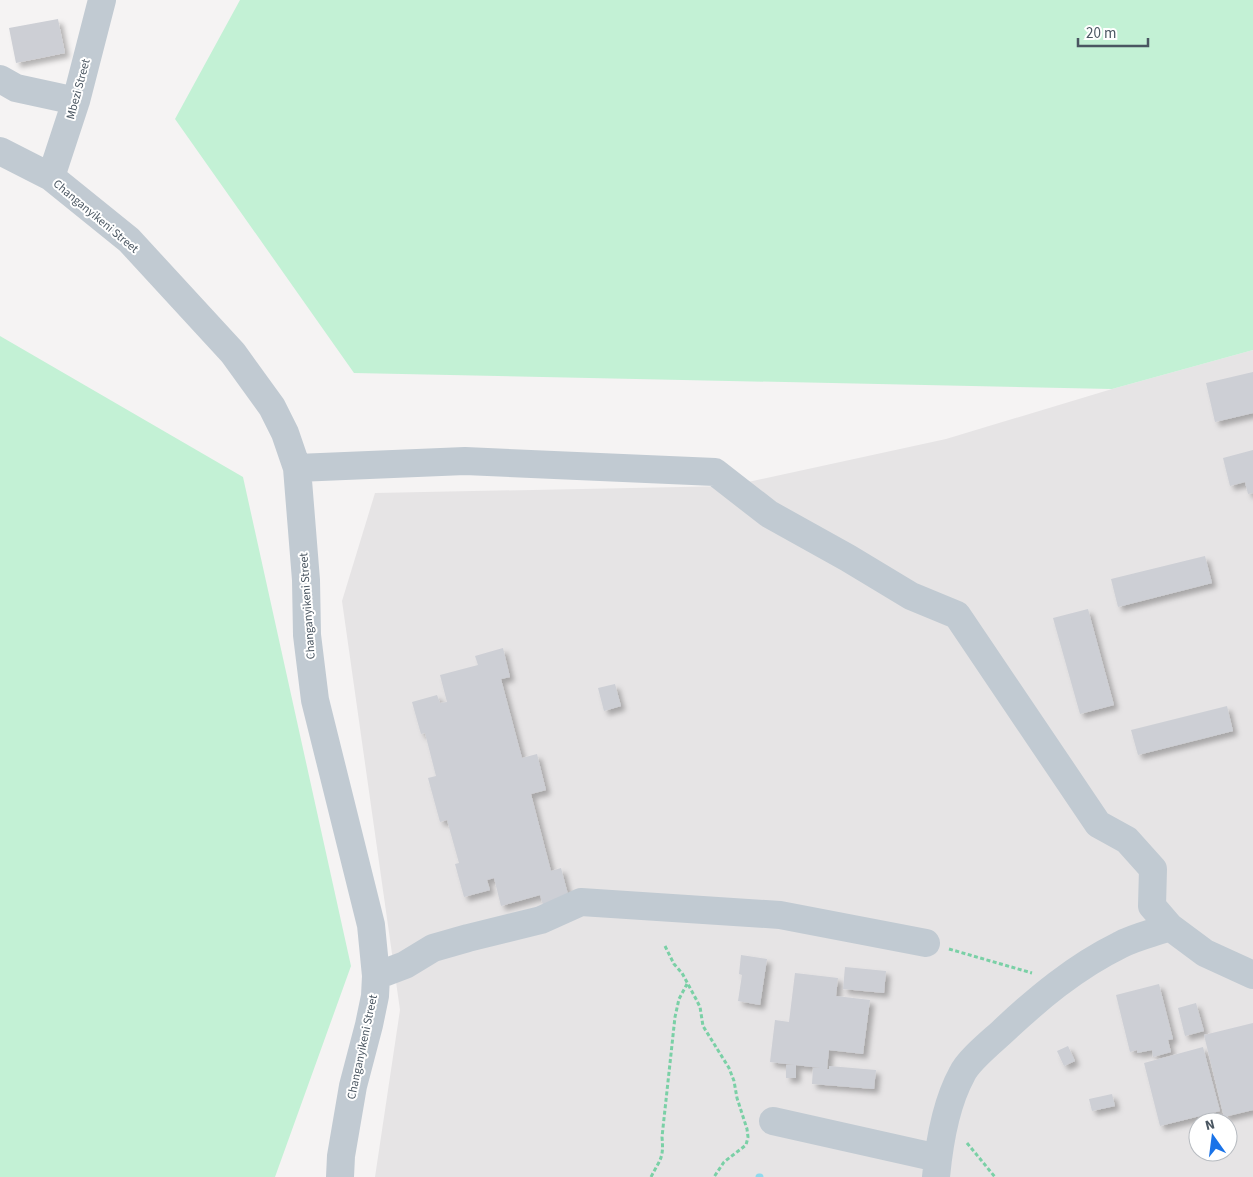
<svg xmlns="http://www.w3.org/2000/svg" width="1253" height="1177" font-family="'Source Sans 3',sans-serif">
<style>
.education{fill:#e6e4e5;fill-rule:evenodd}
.green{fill:#c3f1d5}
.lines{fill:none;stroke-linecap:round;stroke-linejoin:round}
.stream{stroke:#90daee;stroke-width:7}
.building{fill:#cdcfd5;filter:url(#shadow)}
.path{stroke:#7ad0a6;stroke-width:3;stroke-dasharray:4 2.5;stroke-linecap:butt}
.minor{stroke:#c1cad2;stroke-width:28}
.labels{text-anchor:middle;stroke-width:4;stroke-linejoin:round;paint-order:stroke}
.street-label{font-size:12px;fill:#4a5661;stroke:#fff}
</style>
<defs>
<filter id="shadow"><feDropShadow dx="4.5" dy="4.5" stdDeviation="2.5" flood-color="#0004"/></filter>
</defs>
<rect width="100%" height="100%" fill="#f5f3f3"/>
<path class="education" d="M1253 350V1177H375L400 1010 342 601 375 493 730 486 946 439 1112 389ZM1198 1122H1228V1152H1198Z"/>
<path class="green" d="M240 0H1253V350L1112 389 354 373 175 119Z
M0 336 243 477 351 966 275 1177H0Z"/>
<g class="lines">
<path class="stream" d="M759 1177H760"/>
</g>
<path class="building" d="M58 19 65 53 16 63 9 28Z
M1253 372V413L1215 422 1206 383Z
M1253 450V493L1248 494 1245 482 1230 486 1223 458Z
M1205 556 1212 583 1118 607 1111 579Z
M1088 609 1114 705 1080 714 1053 618Z
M503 648 510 677 501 679 522 758 537 754 546 790 531 794 551 871 561 868 569 898 543 905 540 895 501 906 494 878 487 880 490 890 464 897 455 864 459 863 447 820 440 822 428 778 436 776 425 733 421 734 412 702 437 695 440 703 447 702 440 675 478 665 475 656Z
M615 684 621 706 604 711 598 688Z
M1227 706 1233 731 1138 755 1131 730Z
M741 955 767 959 760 1005 738 1001 742 975 739 974Z
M845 967 886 971 884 993 843 989Z
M795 973 838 978 836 996 870 1000 863 1054 829 1050 827 1069H829V1066L876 1070 874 1089 812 1084 813 1068H820L796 1065V1078H786V1065H794L770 1062 775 1020 789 1022Z
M1159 984 1173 1039 1168 1040 1171 1052 1153 1057 1152 1050 1137 1053V1050L1130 1052 1116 995Z
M1196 1003 1204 1031 1185 1036 1178 1008Z
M1253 1023V1110L1224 1117 1204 1035Z
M1068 1046 1075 1061 1064 1066 1057 1051Z
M1203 1047 1220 1111 1160 1126 1144 1063Z
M1112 1094 1115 1106 1092 1111 1089 1099Z"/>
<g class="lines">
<path class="path" d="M665 946 674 964 682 973 696 999 700 1007 703 1026 729 1068 734 1081 737 1098 747 1129 748 1137 746 1145 724 1162 714 1177
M949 949 1032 973
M967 1143 995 1177
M651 1177C660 1159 664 1159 662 1137L675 1017 679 999 687 984"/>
<path class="minor" d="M0 79 16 88 76 101
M0 151 51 177 129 240 233 353 272 407 285 433 297 468 306 580 307 635 315 700 371 925 376 976 375 996 369 1025 353 1086 341 1156 340 1177
M51 177 76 101 102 0
M297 468 465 461 715 472 769 514 848 558 911 596 957 615 1098 824 1127 840 1153 869 1152 906 1170 927 1205 953 1253 975
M376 976 405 965 433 948 468 938 541 920 581 902 780 915 926 943
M773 1121 938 1158
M936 1177C939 1145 946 1103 962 1074 968 1061 990 1043 1001 1033 1037 999 1075 967 1120 945 1135 937 1154 933 1170 927"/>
</g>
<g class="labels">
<g class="street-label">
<text transform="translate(78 89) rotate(-75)" y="4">Mbezi Street</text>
<text transform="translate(96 216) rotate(40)" y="4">Changanyikeni Street</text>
<text transform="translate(307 606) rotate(-94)" y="4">Changanyikeni Street</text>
<text transform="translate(362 1047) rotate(-78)" y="4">Changanyikeni Street</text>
</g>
</g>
<g transform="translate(1213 1137) rotate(346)"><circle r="24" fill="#ffffff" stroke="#b7bbc0"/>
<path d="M0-4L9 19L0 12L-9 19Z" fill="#1a73e8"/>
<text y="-8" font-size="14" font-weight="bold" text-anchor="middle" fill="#4a5661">N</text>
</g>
<path d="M1078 38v8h70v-8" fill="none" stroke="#4a5661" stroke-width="2.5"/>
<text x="1086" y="38" font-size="15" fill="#4a5661" stroke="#ffffff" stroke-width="4" paint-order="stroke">20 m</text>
</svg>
